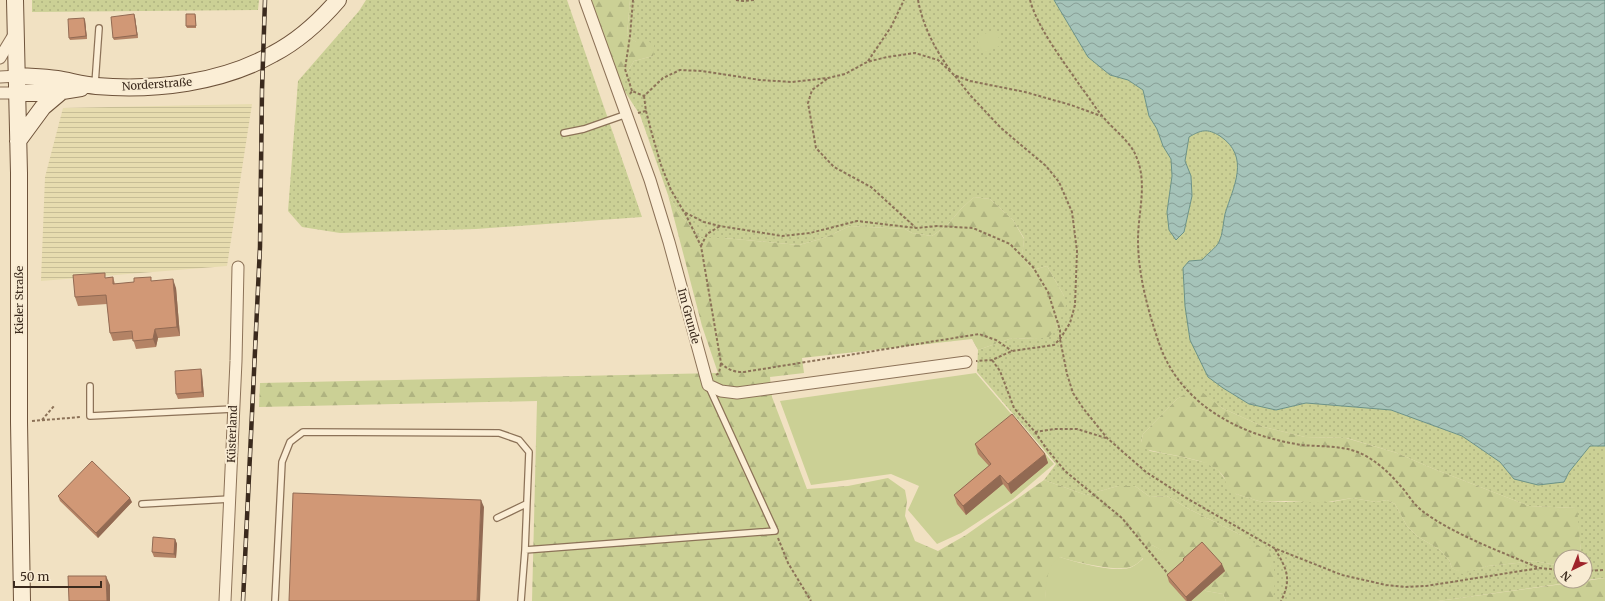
<svg xmlns="http://www.w3.org/2000/svg" width="1605" height="601" font-family="Merriweather,serif">
<style>
.farmland{fill:url(#farmland-rules)}
.green{fill:url(#green-dots)}
.forest{fill:url(#forest-firs)}
.pitch{fill:#cbd095}
.water{fill:url(#water-waves);stroke:#6b9287}
.lines{fill:none;stroke-linecap:round;stroke-linejoin:round}
.service-casing{stroke:#8c7258;stroke-width:8}
.minor-casing{stroke:#8c7258;stroke-width:13}
.secondary-casing{stroke:#6e533b;stroke-width:18}
.path{stroke:#8c7258;stroke-width:2;stroke-dasharray:3 2;stroke-linecap:butt}
.service{stroke:#fbeed6;stroke-width:5.5}
.minor{stroke:#fbeed6;stroke-width:11}
.secondary{stroke:#fbeed6;stroke-width:16}
.rail-casing{stroke:#3b2a1d;stroke-width:4.5}
.rail{stroke:#f8ebd2;stroke-width:3;stroke-dasharray:9;stroke-linecap:butt}
.wall{fill:#b48365}
.shaded-wall{fill:#926a53}
.building{fill:#d19876;stroke:#926a53}
.labels{text-anchor:middle;stroke-width:4;stroke-linejoin:round;paint-order:stroke}
.street-label{font-size:11px;fill:#3b2a1d;stroke:#f8ebd2}
</style>
<defs>
<pattern id="farmland-rules" width="6" height="5" patternUnits="userSpaceOnUse"><rect width="6" height="5" fill="#e7dcaf"/><path d="M0 2.5h6" fill="none" stroke="#c7bd96"/></pattern>
<pattern id="green-dots" width="8" height="8" patternUnits="userSpaceOnUse"><rect width="8" height="8" fill="#cbd095"/><path d="M2 2h.1M6 6h.1" fill="none" stroke="#afb380" stroke-width="1.8" stroke-linecap="round"/></pattern>
<pattern id="forest-firs" width="22" height="20" patternUnits="userSpaceOnUse"><rect width="22" height="20" fill="#cbd095"/><path d="M5 1l3.5 6h-7zM16 11l3.5 6h-7z" fill="#afb380"/></pattern>
<pattern id="water-waves" width="16" height="10" patternUnits="userSpaceOnUse"><rect width="16" height="10" fill="#a5c3b9"/><path d="M0 5q4-4 8 0t8 0" fill="none" stroke="#889f96"/></pattern>
</defs>
<rect width="100%" height="100%" fill="#f1e1c2"/>
<path class="farmland" d="M252 104 227 266 41 281 45 177 63 108Z"/>
<path class="green" d="M32 0H259L258 10 32 12Z
M366 0H567L642 217 476 229 340 233 302 227 288 211 298 81 359 11Z
M630 0H1054L1088 57 1110 75 1128 80 1143 90 1149 116 1157 129 1163 146 1171 159 1172 176 1167 212 1184 232 1192 196 1191 176 1185 161 1189 137C1201 130 1207 128 1220 136 1251 157 1233 187 1225 214 1223 223 1223 234 1219 242 1216 248 1207 254 1202 260L1189 261 1208 377 1223 388 1249 404 1276 410 1306 403 1391 410 1462 436 1500 462 1514 479 1564 482 1569 472 1590 446H1605V578L1585 580V557H1577L1581 552 1576 508 1529 506 1434 469 1397 453 1347 438 1305 437 1264 427 1222 408 1196 388 1177 399 1143 434 1141 442 1150 451 1183 457 1207 463 1218 470 1236 494 1262 502H1332L1352 498 1376 502 1387 500 1395 504 1407 526 1417 536 1440 550 1449 560 1452 568 1462 573 1488 566 1535 561 1561 566V581H1581L1438 601H1273L1241 535 1187 508 1167 496 1150 497 1135 486H1118L1086 495 1044 480 1056 464 977 372 978 350 1012 338 1035 339 1056 329 1057 319 1064 296 1047 266 1033 270 1022 258 1024 238 1013 220 990 199 974 197 962 208 947 225 932 236 912 233 905 229 850 226 824 238 799 245 724 238H701L683 218 668 195 640 115 620 84 634 61 653 56 627 35Z"/>
<path class="forest" d="M590 0H630L627 35 636 42 643 38 654 45 653 56 634 61 620 84Z
M668 195 683 218 701 238H724L799 245 824 238 850 226 905 229 912 233 932 236 947 225 962 208 974 197 990 199 1013 220 1024 239 1022 258 1033 270 1047 266 1064 296 1066 306 1057 319 1056 329 1049 337 1035 339 1012 338 978 350 972 339 802 358 804 373 770 377 772 397 807 489 848 486 888 478 905 490 907 501 905 516 915 541 938 551 966 535 1044 480 1086 495 1118 486H1135L1150 497 1167 496 1187 508 1241 535 1269 552 1273 560 1275 579 1273 601H1226L1223 594 1206 591 1163 551 1152 545C1146 554 1141 563 1131 567 1118 572 1074 562 1060 557L1046 590 1045 601H532L537 401 259 407 260 383 718 373 702 326Z
M1196 387 1222 408 1264 427 1305 437 1346 438 1397 453 1434 469 1529 506 1577 508 1581 552 1577 557H1561V566L1535 561 1488 566 1462 574 1452 568 1449 560 1440 550 1417 536 1407 526 1395 504 1387 500 1376 502 1352 498 1322 503 1285 501 1262 502 1236 494 1226 489C1226 485 1226 480 1224 477 1210 455 1164 457 1140 447L1143 434 1177 399Z
M1605 578V601H1438L1585 581Z"/>
<path class="pitch" d="M995 29 1002 45 983 53 976 38Z
M976 373 1054 464 1013 499 961 533 937 544 908 510 919 486 891 474 811 485 780 401Z
M1152 545 1178 558 1206 591 1223 594 1226 601H1045C1046 586 1046 565 1060 557 1078 563 1111 572 1129 568 1134 567 1139 562 1143 559V553Z"/>
<path class="water" d="M1054 0H1605V446H1590L1569 472 1564 482 1538 485 1514 479 1500 462 1462 436 1391 410 1306 403 1276 410 1249 404 1223 388 1208 377 1190 340 1185 306 1183 268 1189 261 1202 260C1207 254 1216 248 1219 242 1223 234 1223 223 1225 214 1233 187 1251 157 1220 136 1207 128 1201 130 1189 137L1185 161 1191 176 1192 196 1184 232 1176 240 1169 230 1167 212 1172 176 1171 159 1163 146 1157 129 1149 116 1143 90 1128 80 1110 75 1088 57Z"/>
<g class="lines">
<g class="service-casing">
<path id="service" d="M95 84 99 28
M564 133 584 129 627 114
M90 386V416L233 409
M142 504 230 499
M497 518 526 504
M525 550 775 531 709 387
M275 601 282 462 290 442 303 432 499 433 519 440 529 452 525 550 521 601"/>
</g>
<g class="minor-casing">
<path id="minor" d="M585 0 650 180 669 242 708 385 721 391 737 393 966 362
M0 58 15 33
M0 77 18 76
M0 93H18
M225 601 236 361 238 267"/>
</g>
<g class="secondary-casing">
<path id="secondary" d="M15 0 19 173V422L22 601
M18 76C31 77 44 77 57 79 70 81 83 85 96 86 155 91 221 83 273 54 298 41 320 21 338 0
M18 93H50L81 88
M18 141 43 107 62 91"/>
</g>
<path class="path" d="M736 0 743 1 755 0
M918 0C923 26 935 50 951 71
M1030 0C1038 29 1064 62 1081 87 1089 97 1095 108 1104 118 1114 130 1130 141 1136 156 1148 183 1138 212 1138 240 1138 274 1148 311 1159 343 1180 405 1241 436 1302 445 1322 447 1346 445 1364 455 1381 464 1393 477 1405 491 1410 498 1415 505 1421 510 1452 534 1502 552 1539 568
M868 61 891 27 904 0
M955 76 970 95 1001 128 1046 166 1059 182 1072 212 1077 251 1075 305 1070 323 1060 339 1054 345 1012 351 992 360 976 361
M827 79 812 90 808 103 816 148 834 167 871 187 915 227
M632 91 625 69 630 36 633 0
M630 94 632 91 644 96 663 78 680 70 702 71 760 80 792 82 828 78 845 74 867 62 887 57 915 53 938 60 954 75 970 81 1025 92 1071 105 1101 116
M644 96 646 111 652 134 661 165 671 190 684 212 704 222 720 226 782 236 810 233 857 221 916 228 937 226 973 228 1010 244 1033 267 1048 292 1060 330V339L1067 374 1073 393 1083 408 1107 438 1146 472 1188 499 1274 548 1342 575 1386 585 1405 587 1426 586 1540 568 1561 570
M638 113 646 111
M685 213 701 246 721 363C728 370 734 372 744 372L979 334 996 340 1012 351
M701 246 707 234 720 226
M992 360 1000 371 1014 408 1035 432 1054 429H1077L1106 438
M716 375 719 373 721 363
M42 420 54 406
M32 421 81 417
M1035 432 1046 448 1065 471 1122 518 1168 574
M778 538 788 563 811 601
M1275 549C1287 569 1292 579 1281 601
M1585 571 1605 570"/>
<use href="#service" class="service"/>
<use href="#minor" class="minor"/>
<use href="#secondary" class="secondary"/>
<g class="rail-casing">
<path id="rail" d="M243 601 260 247 262 90 265 0"/>
</g>
<use href="#rail" class="rail"/>
</g>
<path class="wall" d="M134 14 135 17 138 38 114 40 113 38Z
M195 14 196 17V28H187L186 26Z
M84 18 85 20 87 39 70 40 69 38Z
M113 277 115 284 153 281 176 288 180 336 158 338 156 347 136 349 133 339 113 341 110 333 107 304 78 306 75 297 107 278Z
M202 374 204 397 178 399 176 394Z
M975 444 1045 454 1048 463 1011 494 1003 484 966 515 957 504 954 495 989 466 978 454Z
M58 496 132 502 98 538 60 501Z
M175 539 177 544 176 558 154 557 152 552Z
M1183 559 1225 571 1191 601H1186L1169 582 1167 575 1184 560Z"/>
<path class="shaded-wall" d="M134 14 135 17 138 38 137 35Z
M84 18 85 20 87 39 86 36Z
M173 279 176 288 180 336 177 327Z
M155 329 158 338 156 347 153 339Z
M201 369 202 374 204 397 202 392Z
M1045 454 1048 463 1011 494 1008 484Z
M1000 475 1003 484 966 515 963 506Z
M130 498 132 502 98 538 96 533Z
M481 500 484 507 480 601H477Z
M175 539 177 544 176 558 174 554Z
M1222 564 1225 571 1191 601H1187L1186 597Z
M106 576 110 585V601H107Z"/>
<path class="building" d="M134 14 137 35 113 38 111 17Z
M186 14H195L196 26H186Z
M84 18 86 36 69 38 68 19Z
M105 273V278L113 277V284L134 282V278L151 277V281L173 279 177 327 155 329 153 339 133 341 132 331 110 333 106 295 75 297 73 275Z
M201 369 202 392 176 394 175 371Z
M1012 414 1045 454 1008 484 1000 475 963 506 954 495 991 464 975 444Z
M92 461 130 498 96 533 58 496Z
M293 493 481 500 477 601H289Z
M153 537 175 539 174 554 152 552Z
M1202 542 1222 564 1186 597 1167 575 1184 560 1183 559Z
M68 576H106L107 601H69Z"/>
<g class="labels">
<g class="street-label">
<text transform="translate(157 84) rotate(-4)" y="4">Norderstraße</text>
<text transform="translate(19 300) rotate(-90)" y="4">Kieler Straße</text>
<text transform="translate(689 316) rotate(75)" y="4">Im Grunde</text>
<text transform="translate(232 434) rotate(-88)" y="4">Küsterland</text>
</g>
</g>
<g transform="translate(1573 569) rotate(223)"><circle r="19" fill="#f8ebd2" stroke="#ac9e8a"/>
<path d="M0-3L7 15L0 10L-7 15Z" fill="#9f242a"/>
<text y="-6" font-size="11" font-weight="bold" text-anchor="middle" fill="#3b2a1d">N</text>
</g>
<path d="M14 581v6h87v-6" fill="none" stroke="#3b2a1d" stroke-width="2"/>
<text x="20" y="581" font-size="12" fill="#3b2a1d" stroke="#f8ebd2" stroke-width="3" paint-order="stroke">50 m</text>
</svg>
